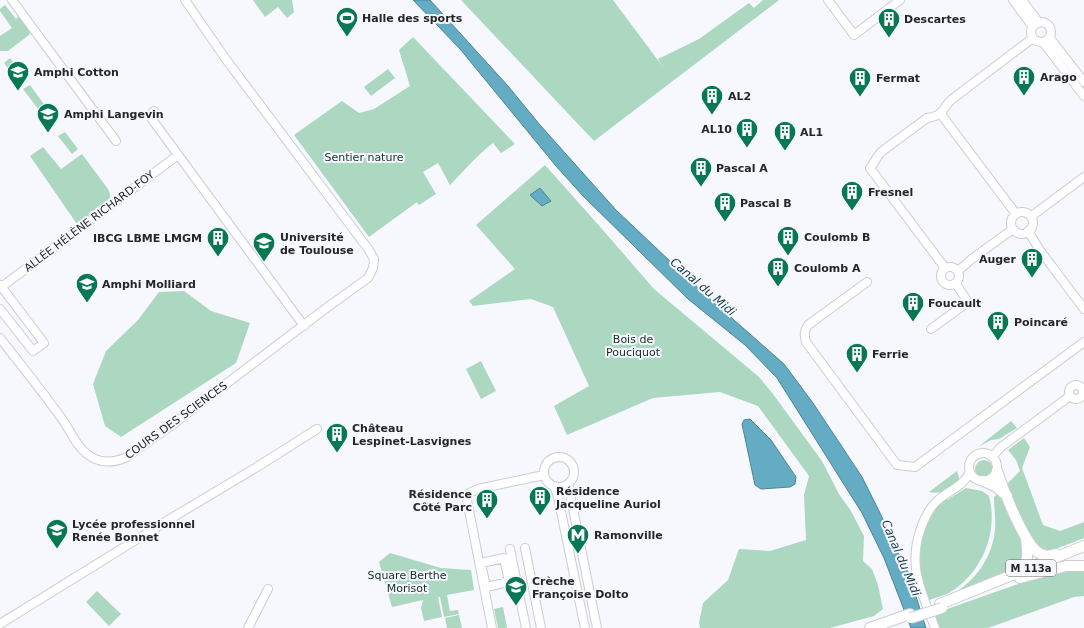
<svg xmlns="http://www.w3.org/2000/svg" width="1084" height="628" font-family="'DejaVu Sans',sans-serif">
<style>
.green{fill:#acd7c1}
.water{fill:#63acc3;stroke:#508494}
.lines{fill:none;stroke-linecap:round;stroke-linejoin:round}
.minor-casing{stroke:#cbcdd3;stroke-width:10}
.major-casing{stroke:#cbcdd3;stroke-width:12}
.minor{stroke:#fff;stroke-width:8}
.major{stroke:#fff;stroke-width:10}
.major-bridge-casing{stroke:#cbcdd3;stroke-width:12;stroke-linecap:butt}
.major-bridge{stroke:#fff;stroke-width:10}
.labels{text-anchor:middle;stroke-width:4;stroke-linejoin:round;paint-order:stroke}
.shield{fill:#f6f8fe;stroke:#646568;stroke-width:1}
.shield-label{font-size:10px;font-weight:bold;fill:#252628}
.poi-label{font-size:11px;font-weight:bold;fill:#252628;stroke:#f6f8fe;text-anchor:start}
.park-label{font-size:11px;fill:#123023;stroke:#f6f8fe}
.street-label{font-size:11px;fill:#252628;stroke:#f6f8fe}
.water-label{font-size:12px;font-style:italic;fill:#1b3e48;stroke:#f6f8fe}
</style>
<rect width="100%" height="100%" fill="#f6f8fe"/>
<path class="green" d="M253 0H292L294 12 287 18 278 7 265 17Z
M461 0H613L663 67 658 59 699 39 749 3 754 8 763 0H779L594 141Z
M5 5 16 19 19 16 31 31 29 35 8 51H0V36L12 28 0 11V9Z
M413 37 515 144 501 153 493 143C477 155 464 171 450 185L438 163 423 172 436 194 419 205 417 202 369 237 294 135 342 101 359 113 374 109 410 86 399 50Z
M10 58 23 76 17 81 4 63Z
M388 69 395 78 371 96 364 87Z
M30 85 57 122 52 127 23 89Z
M65 132 78 149 72 154 58 136Z
M43 147 61 169 82 154 108 189 110 194V204L79 227 30 156Z
M545 165 602 229 654 289 759 377 773 394 822 461 839 494 851 511 864 536 863 561 872 569 878 585 883 609 874 616 830 628H700L699 623 703 603 728 580 739 549 770 551 806 540 804 495 809 476 758 406 720 392 653 398 567 435 554 406 589 386 553 307 531 299 473 306 469 301 515 269 476 225Z
M184 291 211 311 250 323 236 363 121 437 105 426 93 384 106 351 138 320 159 292Z
M481 361 496 391 481 399 466 369Z
M1011 421 1017 428 999 439 991 440 978 447Z
M1024 438 1030 447 1022 468 1043 525 1060 531 1084 522V538L1048 552H1043L1034 545 1005 486 1020 471 1016 460 1008 450Z
M975 469a9 9 0 1 1 18 0a9 9 0 1 1-18 0Z
M957 471 960 481C950 488 942 495 929 492Z
M966 488 982 491 989 496C999 533 981 576 947 594 941 596 935 598 929 600 926 591 921 582 919 573 918 570 919 565 919 561 920 537 926 514 945 499L947 500Z
M999 492C1010 512 1021 534 1025 557L1017 567 1001 575 958 591C979 576 993 554 995 529 996 518 994 508 994 497Z
M390 553 441 568 471 570 474 590 447 595 450 611 458 610 459 614 444 617 440 597H438L442 617 424 621 421 608 423 600 392 607 379 562Z
M1064 570 1084 571V596L1074 597 988 628H939L933 614 1038 577Z
M97 591 121 614 109 626 86 602Z
M503 607 507 628H498L494 609Z
M459 615 462 628H447L445 618Z"/>
<path class="water" d="M413 0H430L508 86 540 125 616 210 709 298 784 364 813 403 862 477 883 519 906 570 908 571 926 628H911L884 558 862 513 777 378 745 345 688 299 583 196 556 166 460 49Z
M540 188 551 201 542 206 530 195Z
M750 419 771 440 796 477 795 484 790 487 761 489 755 485 742 424 744 420Z"/>
<g class="lines">
<g class="minor-casing">
<path id="minor" d="M12 0 116 141
M828 0 854 35 900 0
M1013 0 1033 27
M1022 0 1039 23
M1031 32a10 10 0 1 1 20 0a10 10 0 1 1-20 0Z
M1050 38 1084 82
M1043 42 1084 96
M154 111 151 114V118L304 326
M940 113 1016 214
M1011 223a11 11 0 1 1 22 0a11 11 0 1 1-22 0Z
M1030 216 1033 215 1084 177
M1028 231 1039 249 1084 309
M941 276a9 9 0 1 1 18 0a9 9 0 1 1-18 0Z
M945 268 870 168C875 163 876 157 881 152L927 118C945 115 941 110 951 100L1033 38
M958 271 973 258 1013 229
M867 282 808 325C804 331 804 335 806 342L897 465 915 467 1084 342
M0 285 44 343 33 351 0 309
M0 288 178 155
M931 329 968 302 956 284
M0 338C21 365 42 391 62 419 70 430 76 446 87 454 98 463 112 463 125 458L168 428 329 306 368 278 373 268 374 259 369 250 225 58 185 0
M1069 392a7 7 0 1 1 14 0a7 7 0 1 1-14 0Z
M969 467a14 14 0 1 1 28 0a14 14 0 1 1-28 0Z
M544 472a15 15 0 1 1 30 0a15 15 0 1 1-30 0Z
M992 457 1001 447 1070 396
M568 484 597 628
M554 486 558 497 585 628
M525 548 541 628
M510 549 526 628
M504 558 509 582 486 587 481 563Z
M0 624 160 525 257 467 317 429
M248 628 268 589
M492 628 467 500 469 493 478 489 544 475
M935 628C922 592 907 567 921 528 924 519 929 509 936 502 948 490 962 488 970 472"/>
</g>
<g class="major-casing">
<path id="major" d="M997 471C1003 489 1024 544 1039 553 1045 557 1050 556 1056 554
M983 481 995 486 1007 496
M1017 570C1031 563 1027 551 1026 539
M1020 578 1066 566H1084
M940 604 1084 546
M870 628 910 614"/>
</g>
<use href="#minor" class="minor"/>
<use href="#major" class="major"/>
<g class="major-bridge-casing">
<path id="major-bridge" d="M911 618 942 608"/>
</g>
<use href="#major-bridge" class="major-bridge"/>
</g>
<defs>
<g id="stadium-pin" transform="scale(1.15)"><path d="M0 17L-7.5 6A9.5 9.5 0 1 1 7.5 6Z" fill="#087853" stroke="#f6f8fe"/><path d="M0-5a6.5 5 0 1 0 0 10a6.5 5 0 1 0 0-10ZM-3.5-1.8h7v3.6h-7Z" fill="#fff"/></g>
<g id="building-pin" transform="scale(1.15)"><path d="M0 17L-7.5 6A9.5 9.5 0 1 1 7.5 6Z" fill="#087853" stroke="#f6f8fe"/><path d="M-4-6H4V6H1V3H-1V6H-4ZM-2.5-4.3h1.7v1.8h-1.7ZM.8-4.3h1.7v1.8H.8ZM-2.5-1h1.7V.8h-1.7ZM.8-1h1.7V.8H.8Z" fill="#fff"/></g>
<g id="university-pin" transform="scale(1.15)"><path d="M0 17L-7.5 6A9.5 9.5 0 1 1 7.5 6Z" fill="#087853" stroke="#f6f8fe"/><path d="M0-5L7-2L0 1L-7-2ZM-4 1L0 2.5L4 1V4Q0 6-4 4Z" fill="#fff"/></g>
<g id="school-pin" transform="scale(1.15)"><path d="M0 17L-7.5 6A9.5 9.5 0 1 1 7.5 6Z" fill="#087853" stroke="#f6f8fe"/><path d="M0-5L7-2L0 1L-7-2ZM-4 1L0 2.5L4 1V4Q0 6-4 4Z" fill="#fff"/></g>
<g id="metro-pin" transform="scale(1.15)"><path d="M0 17L-7.5 6A9.5 9.5 0 1 1 7.5 6Z" fill="#087853" stroke="#f6f8fe"/><path d="M-5.5 5V-5H-3L0 0L3-5H5.5V5H3V-.5L0 4L-3-.5V5Z" fill="#fff"/></g>
</defs>
<g fill-rule="evenodd">
<use href="#stadium-pin" x="347" y="18"/>
<use href="#building-pin" x="889" y="19"/>
<use href="#university-pin" x="18" y="72"/>
<use href="#building-pin" x="1024" y="77"/>
<use href="#building-pin" x="860" y="78"/>
<use href="#building-pin" x="712" y="96"/>
<use href="#university-pin" x="48" y="114"/>
<use href="#building-pin" x="747" y="129"/>
<use href="#building-pin" x="785" y="132"/>
<use href="#building-pin" x="701" y="168"/>
<use href="#building-pin" x="852" y="192"/>
<use href="#building-pin" x="725" y="203"/>
<use href="#building-pin" x="788" y="237"/>
<use href="#building-pin" x="218" y="238"/>
<use href="#university-pin" x="264" y="243"/>
<use href="#building-pin" x="1032" y="259"/>
<use href="#building-pin" x="778" y="268"/>
<use href="#university-pin" x="87" y="284"/>
<use href="#building-pin" x="913" y="303"/>
<use href="#building-pin" x="998" y="322"/>
<use href="#building-pin" x="857" y="354"/>
<use href="#building-pin" x="337" y="434"/>
<use href="#building-pin" x="540" y="497"/>
<use href="#building-pin" x="487" y="500"/>
<use href="#school-pin" x="57" y="530"/>
<use href="#metro-pin" x="578" y="535"/>
<use href="#school-pin" x="516" y="587"/>
</g>
<g class="labels">
<rect class="shield" x="1006" y="560" width="50" height="16" rx="3"/>
<g class="shield-label">
<text x="1031" y="572">M 113a</text>
</g>
<g class="poi-label">
<text x="362" y="22">Halle des sports</text>
<text x="904" y="23">Descartes</text>
<text x="34" y="76">Amphi Cotton</text>
<text x="1040" y="81">Arago</text>
<text x="876" y="82">Fermat</text>
<text x="728" y="100">AL2</text>
<text x="64" y="118">Amphi Langevin</text>
<text x="732" y="133" text-anchor="end">AL10</text>
<text x="800" y="136">AL1</text>
<text x="716" y="172">Pascal A</text>
<text x="868" y="196">Fresnel</text>
<text x="740" y="207">Pascal B</text>
<text x="280" y="241">Université<tspan x="280" dy="13">de Toulouse</tspan></text>
<text x="804" y="241">Coulomb B</text>
<text x="202" y="242" text-anchor="end">IBCG LBME LMGM</text>
<text x="1016" y="263" text-anchor="end">Auger</text>
<text x="794" y="272">Coulomb A</text>
<text x="102" y="288">Amphi Molliard</text>
<text x="928" y="307">Foucault</text>
<text x="1014" y="326">Poincaré</text>
<text x="872" y="358">Ferrie</text>
<text x="352" y="432">Château<tspan x="352" dy="13">Lespinet-Lasvignes</tspan></text>
<text x="556" y="495">Résidence<tspan x="556" dy="13">Jacqueline Auriol</tspan></text>
<text x="472" y="498" text-anchor="end">Résidence<tspan x="472" dy="13">Côté Parc</tspan></text>
<text x="72" y="528">Lycée professionnel<tspan x="72" dy="13">Renée Bonnet</tspan></text>
<text x="594" y="539">Ramonville</text>
<text x="532" y="585">Crèche<tspan x="532" dy="13">Françoise Dolto</tspan></text>
</g>
<g class="park-label">
<text x="364" y="161">Sentier nature</text>
<text x="633" y="343">Bois de<tspan x="633" dy="13">Pouciquot</tspan></text>
<text x="407" y="579">Square Berthe<tspan x="407" dy="13">Morisot</tspan></text>
</g>
<g class="street-label">
<text transform="translate(89 221) rotate(-37)" y="4">ALLÉE HÉLÈNE RICHARD-FOY</text>
<text transform="translate(176 420) rotate(-36)" y="4">COURS DES SCIENCES</text>
</g>
<g class="water-label">
<text transform="translate(703 287) rotate(41)" y="4">Canal du Midi</text>
<text transform="translate(901 558) rotate(67)" y="4">Canal du Midi</text>
</g>
</g>
</svg>
